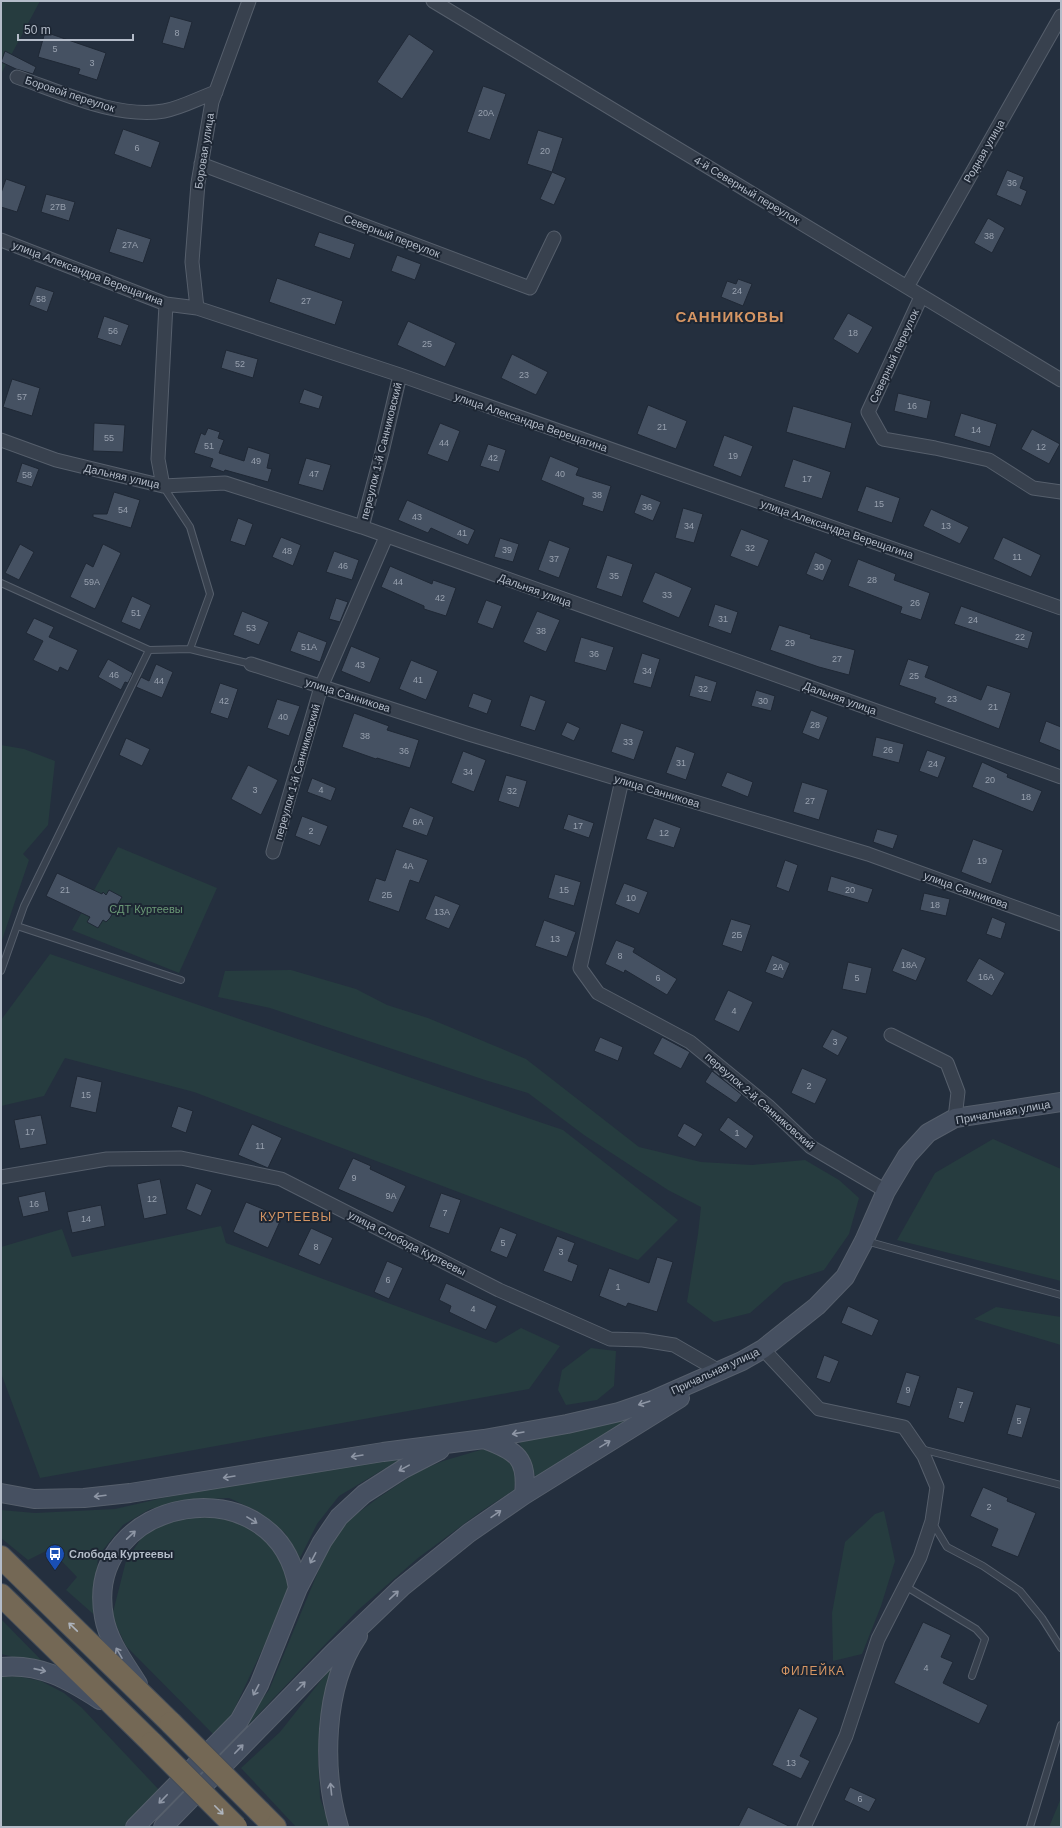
<svg xmlns="http://www.w3.org/2000/svg" width="1062" height="1828" font-family="Arial,sans-serif">
<style>
.green{fill:#263c3f}
.building{fill:#455162;stroke:#1f2835}
.lines{fill:none;stroke-linecap:round;stroke-linejoin:round}
.lane-casing{stroke:#565f6c;stroke-width:8}
.street-casing{stroke:#565f6c;stroke-width:15}
.secondary-casing{stroke:#565f6c;stroke-width:20}
.highway-casing{stroke:#434c59;stroke-width:24}
.lane{stroke:#38414e;stroke-width:6}
.street{stroke:#38414e;stroke-width:13}
.secondary{stroke:#465061;stroke-width:18}
.highway{stroke:#746855;stroke-width:22}
.highway-bridge-casing{stroke:#434c59;stroke-width:24;stroke-linecap:butt}
.highway-bridge{stroke:#746855;stroke-width:22}
.oneway{stroke:#8e96a5}
.oneway2{stroke:#aeb4bd}
.labels{text-anchor:middle;stroke-width:4;stroke-linejoin:round;paint-order:stroke}
.number-label{font-size:9px;fill:#98a1af}
.street-label{font-size:11px;fill:#b4bcc9;stroke:#1d2633}
.park-label{font-size:11px;fill:#6b9a76;stroke:#1d2633}
.poi-label{font-size:11px;font-weight:bold;fill:#b4bcc9;stroke:#1d2633;text-anchor:start}
.neighbourhood-label{font-size:12px;letter-spacing:1px;fill:#d59563;stroke:#1d2633}
.district-label{font-size:15px;font-weight:bold;letter-spacing:1px;fill:#d59563;stroke:#1d2633}
</style>
<rect width="100%" height="100%" fill="#242f3e"/>
<path class="green" d="M1 1H40L1 74Z
M1 745 24 749 55 761 48 825 23 854 29 860 1 943Z
M118 847 217 888 179 973 72 930Z
M50 954 563 1130 678 1220 638 1260 194 1092 65 1058 44 1096 1 1106V1020Z
M291 970 356 989 387 1005 428 1018 526 1059 639 1147 701 1162 752 1165 805 1160 839 1180 859 1198 849 1234 824 1270 784 1283 750 1313 714 1322 687 1302 698 1234 701 1207 668 1190 584 1135 528 1093 485 1080 270 1008 218 997 225 971Z
M993 1139 1061 1169V1281L897 1240 935 1173Z
M221 1226 226 1243 496 1343 521 1328 560 1346 529 1389 40 1478 1 1373V1247L62 1229 72 1257Z
M996 1307 1061 1317V1345L974 1319Z
M591 1348 616 1351 614 1386 597 1400 566 1405 558 1390 562 1370Z
M651 1409 537 1479 519 1442 601 1425Z
M487 1448C499 1452 515 1462 516 1478 516 1481 514 1486 514 1490L480 1512 418 1558 357 1611 226 1748 269 1690 327 1550 347 1521 378 1498 417 1472 443 1461Z
M409 1454 339 1496 317 1524 300 1558 285 1533 257 1511 229 1498 209 1499 150 1509 123 1525 98 1556 96 1587 99 1619 66 1590 77 1577 50 1549 28 1560 1 1538V1510L35 1513 115 1509 167 1497Z
M884 1511 895 1561 881 1606 862 1654 833 1661 832 1613 845 1542 875 1514Z
M194 1516 220 1517 242 1524 267 1540 282 1560 289 1582 283 1606 231 1716 214 1735 126 1646 112 1616 126 1561 142 1537 168 1520Z
M1 1619 46 1665 1 1654Z
M337 1660 320 1717 318 1757 320 1798 330 1827H296L241 1768 280 1732Z
M17 1676 41 1681 64 1693 82 1708 161 1792 125 1827H1V1677Z
M1061 1798V1827H1049Z"/>
<path class="building" d="M170 16 192 22 184 49 162 43Z
M45 32 106 53 97 80 78 74 80 69 38 57Z
M409 34 434 51 402 99 377 82Z
M5 51 36 67 33 74 16 69 1 62Z
M483 86 506 94 490 140 467 132Z
M123 129 160 142 151 168 114 154Z
M538 130 563 138 552 172 527 164Z
M1007 170 1024 177 1020 188 1027 191 1021 206 996 195Z
M552 172 566 178 554 205 540 199Z
M6 179 26 186 17 212 1 207V193Z
M46 194 75 202 69 221 41 212Z
M988 218 1005 228 992 253 974 243Z
M117 228 151 239 143 263 109 252Z
M319 232 355 244 350 259 314 246Z
M397 255 421 264 415 280 391 271Z
M277 278 343 301 335 325 269 302Z
M738 279 752 284 743 306 721 297 727 281 736 284Z
M36 286 54 292 47 312 29 305Z
M848 313 873 327 858 354 833 339Z
M104 316 129 325 121 346 97 338Z
M408 321 456 343 445 367 397 345Z
M226 350 258 359 253 378 221 368Z
M512 354 548 372 536 395 501 378Z
M12 379 40 388 32 416 3 407Z
M304 389 323 396 319 409 299 403Z
M898 393 931 401 927 419 894 411Z
M648 405 687 421 676 449 637 434Z
M793 406 852 423 845 449 786 432Z
M961 413 997 424 990 447 954 436Z
M94 423 125 425 123 452 93 451Z
M440 423 460 431 448 462 427 454Z
M208 428 220 432 218 438 224 440 219 453 244 461 248 447 270 454 267 468 272 469 268 482 225 470 224 472 210 467 213 459 194 453 201 433 205 435Z
M1032 429 1060 444 1049 464 1021 449Z
M724 435 753 446 741 477 713 466Z
M488 444 506 450 499 472 480 466Z
M550 456 579 468 576 475 611 486 603 512 582 505 584 498 541 480Z
M306 458 331 465 323 491 298 484Z
M793 459 831 472 822 499 784 487Z
M22 463 39 469 32 487 16 482Z
M866 486 900 498 892 523 857 511Z
M114 492 140 500 131 528 93 517V514H107Z
M641 494 661 502 653 521 634 513Z
M407 500 475 530 468 545 431 528 428 533 398 520Z
M683 508 703 514 694 543 675 538Z
M931 509 969 527 960 544 923 526Z
M238 518 253 524 245 546 230 541Z
M741 529 769 540 758 567 730 556Z
M281 537 301 545 293 566 272 557Z
M1003 537 1041 555 1031 577 993 559Z
M500 538 519 544 513 562 494 557Z
M549 540 570 548 559 578 538 570Z
M20 544 34 552 19 580 5 573Z
M103 544 121 553 95 609 70 597 86 563 93 567Z
M334 551 359 560 352 580 326 572Z
M815 552 832 560 823 581 806 574Z
M607 555 633 564 622 597 596 588Z
M858 559 896 574 894 580 930 593 921 620 900 613 902 607 848 586Z
M390 566 432 584 433 580 456 588 446 616 424 609V606L381 587Z
M655 572 692 588 679 618 642 602Z
M132 596 151 605 140 630 121 622Z
M336 598 348 602 340 622 329 619Z
M486 600 502 606 493 629 477 623Z
M715 604 738 612 731 634 708 626Z
M961 606 1033 632 1028 649 954 624Z
M242 611 269 622 259 645 233 635Z
M537 611 560 620 546 652 523 642Z
M34 618 54 627 49 637 78 650 68 671 60 667 58 672 33 660 43 641 26 633Z
M779 625 811 635 810 638 855 650 849 675 819 667 770 650Z
M298 631 327 642 320 662 290 651Z
M581 637 614 647 606 671 574 662Z
M351 646 380 658 370 683 341 671Z
M642 653 660 659 651 688 633 683Z
M108 659 133 673 128 683 125 682 121 690 98 677Z
M908 659 929 666 925 677 981 700 987 685 1011 693 999 729 934 703 936 698 899 685Z
M411 660 438 671 426 700 399 689Z
M156 664 173 672 162 698 136 687 141 677 149 681Z
M695 675 717 682 711 702 689 696Z
M220 683 238 689 228 719 210 713Z
M756 690 775 696 771 711 751 706Z
M473 693 492 700 487 714 468 707Z
M530 695 546 701 535 731 520 726Z
M277 699 300 706 289 736 267 728Z
M811 710 828 717 819 740 802 733Z
M354 713 389 726 387 730 419 740 410 768 377 758 376 759 342 747Z
M1046 721 1061 727V751L1039 742Z
M567 722 580 728 574 741 561 735Z
M621 723 644 731 634 760 611 752Z
M876 737 904 744 899 763 872 756Z
M126 738 150 749 142 766 119 755Z
M676 746 695 753 686 780 666 773Z
M927 750 946 757 938 778 919 771Z
M463 751 486 760 474 792 451 783Z
M982 762 1008 774 1007 777 1042 791 1033 812 972 787Z
M248 765 278 780 261 815 231 799Z
M727 772 753 782 748 797 721 786Z
M506 775 527 781 519 808 498 801Z
M312 778 336 788 331 801 307 792Z
M802 782 828 790 819 820 793 812Z
M410 807 434 817 427 836 402 827Z
M568 814 594 823 589 838 563 829Z
M302 816 328 826 320 846 295 836Z
M654 818 681 828 674 848 646 839Z
M877 829 898 835 893 849 873 842Z
M973 839 1003 850 991 884 961 872Z
M396 849 428 860 419 883 410 880 399 912 368 901 376 878 385 881Z
M785 860 798 865 789 892 776 887Z
M57 873 102 894 103 892 106 895 109 890 122 897 110 918 106 922 103 920 98 928 87 922 90 917 46 896Z
M555 874 581 882 574 906 548 898Z
M831 876 873 889 868 903 827 891Z
M624 883 648 892 639 914 615 904Z
M924 893 950 899 946 916 920 910Z
M435 895 460 905 449 929 425 919Z
M992 917 1006 923 1001 939 986 934Z
M731 919 751 925 742 952 722 945Z
M544 920 576 932 567 957 535 946Z
M616 940 635 948 633 952 677 979 667 995 625 970 624 973 605 964Z
M902 948 926 958 916 981 892 971Z
M772 955 790 963 783 979 765 972Z
M979 958 1005 973 992 996 966 981Z
M848 962 872 968 866 994 842 989Z
M728 990 753 1002 739 1032 714 1020Z
M832 1029 848 1037 838 1056 822 1047Z
M600 1037 623 1047 618 1061 594 1051Z
M662 1037 690 1052 681 1069 653 1054Z
M802 1068 827 1079 815 1104 791 1093Z
M712 1071 742 1095 736 1103 705 1082Z
M77 1076 102 1082 96 1113 70 1107Z
M178 1106 193 1111 186 1133 171 1127Z
M41 1115 47 1144 20 1149 14 1120Z
M728 1117 754 1136 746 1149 719 1130Z
M684 1123 703 1134 695 1147 677 1136Z
M252 1124 282 1138 268 1168 238 1155Z
M353 1158 371 1166 370 1169 406 1186 393 1213 338 1189Z
M160 1179 167 1214 144 1219 137 1184Z
M196 1183 212 1190 201 1216 186 1209Z
M45 1191 49 1211 23 1217 18 1197Z
M441 1193 461 1200 449 1234 429 1227Z
M246 1202 282 1217 268 1248 233 1232Z
M101 1205 105 1226 72 1233 67 1212Z
M500 1227 517 1234 507 1258 490 1251Z
M311 1228 333 1238 320 1265 298 1255Z
M557 1236 575 1243 568 1261 578 1265 572 1282 543 1271Z
M657 1257 673 1262 657 1312 628 1303 626 1307 599 1296 609 1268 649 1283Z
M387 1261 403 1268 389 1299 374 1292Z
M446 1283 497 1306 486 1330 449 1312 451 1306 439 1300Z
M848 1306 879 1320 872 1336 841 1323Z
M824 1355 839 1361 830 1383 816 1378Z
M906 1372 920 1376 910 1407 896 1403Z
M957 1387 974 1392 964 1423 948 1418Z
M1016 1404 1031 1408 1022 1438 1007 1434Z
M983 1487 1008 1498 1007 1501 1036 1513 1018 1557 991 1546 998 1529 970 1516Z
M923 1622 951 1635 941 1657 953 1662 943 1683 988 1705 979 1724 894 1683Z
M799 1708 818 1718 800 1756 810 1761 801 1779 772 1765Z
M850 1787 876 1799 869 1812 844 1800Z
M748 1807 791 1827H738Z"/>
<g class="lines">
<g class="lane-casing">
<path id="lane" d="M163 486 190 527 210 594 190 649 251 664
M1 583 149 650 190 649
M17 926 181 980
M1 971 24 906 149 650
M866 1241 1061 1295
M921 1449 1061 1485
M932 1522 947 1547 983 1566 1020 1591 1042 1618 1061 1648
M905 1586 976 1629 985 1639 972 1676
M1030 1827 1061 1725"/>
</g>
<g class="street-casing">
<path id="street" d="M433 1 1061 380
M17 77C61 92 117 119 164 111 181 108 199 98 216 92
M201 164 530 288 554 238
M1 240 166 304 197 308 400 375 1061 608
M907 287 1061 16
M921 297 868 412 883 439 935 448 989 460 1033 488 1061 492
M197 308 192 262 198 183 212 102 249 1
M1 440 56 460 163 486 225 483 362 527 1061 777
M163 486 158 459 166 304
M362 527 382 452 400 375
M251 664 469 734 868 854 1061 924
M622 780 580 968 598 993 690 1042 768 1106 811 1147 886 1191
M273 852 321 687 386 537
M891 1035 947 1063 958 1092 955 1118
M1 1177 107 1159 181 1158 281 1179 499 1290 610 1339 643 1340 674 1345 719 1371
M763 1349 819 1409 904 1427 924 1456 937 1487 932 1521 920 1557 878 1639 846 1736 804 1827"/>
</g>
<g class="secondary-casing">
<path id="secondary" d="M484 1439C517 1451 528 1458 524 1495
M1 1493 34 1499 84 1498 130 1493 383 1452 484 1439 567 1424 619 1412 651 1401 742 1361 763 1349 817 1306 845 1277 864 1241 886 1191 907 1156 928 1133 955 1118 1061 1102
M1 1667C40 1663 69 1680 100 1700
M138 1684C125 1663 108 1641 104 1617 82 1496 277 1461 298 1588
M135 1827 239 1721 259 1685 298 1588 322 1542 339 1517 364 1494 403 1469 440 1450
M163 1827 334 1652 402 1587 469 1533 524 1495 680 1398
M339 1827C322 1770 323 1687 358 1636"/>
</g>
<g class="highway-casing">
<path id="highway" d="M1 1557 171 1723
M1 1595 152 1743
M260 1812 275 1827"/>
</g>
<use href="#lane" class="lane"/>
<use href="#street" class="street"/>
<use href="#secondary" class="secondary"/>
<use href="#highway" class="highway"/>
<g class="highway-bridge-casing">
<path id="highway-bridge" d="M171 1723 260 1812
M152 1743 236 1827"/>
</g>
<use href="#highway-bridge" class="highway-bridge"/>
</g>
<defs><path id="oneway-shaft" d="M-6 0H5M1.5-3L5.5 0L1.5 3" fill="none" stroke-width="1.6" stroke-linecap="round" stroke-linejoin="round"/></defs>
<g class="oneway">
<use href="#oneway-shaft" transform="translate(644 1403) rotate(162)"/>
<use href="#oneway-shaft" transform="translate(518 1433) rotate(170)"/>
<use href="#oneway-shaft" transform="translate(605 1444) rotate(-31)"/>
<use href="#oneway-shaft" transform="translate(357 1456) rotate(171)"/>
<use href="#oneway-shaft" transform="translate(404 1468) rotate(151)"/>
<use href="#oneway-shaft" transform="translate(229 1477) rotate(171)"/>
<use href="#oneway-shaft" transform="translate(100 1496) rotate(173)"/>
<use href="#oneway-shaft" transform="translate(496 1514) rotate(-35)"/>
<use href="#oneway-shaft" transform="translate(252 1520) rotate(32)"/>
<use href="#oneway-shaft" transform="translate(131 1535) rotate(-43)"/>
<use href="#oneway-shaft" transform="translate(313 1558) rotate(118)"/>
<use href="#oneway-shaft" transform="translate(394 1595) rotate(-43)"/>
<use href="#oneway-shaft" transform="translate(119 1653) rotate(-120)"/>
<use href="#oneway-shaft" transform="translate(40 1670) rotate(13)"/>
<use href="#oneway-shaft" transform="translate(301 1686) rotate(-45)"/>
<use href="#oneway-shaft" transform="translate(256 1690) rotate(118)"/>
<use href="#oneway-shaft" transform="translate(239 1749) rotate(-46)"/>
<use href="#oneway-shaft" transform="translate(331 1789) rotate(-96)"/>
<use href="#oneway-shaft" transform="translate(163 1799) rotate(134)"/>
</g>
<g class="oneway2">
<use href="#oneway-shaft" transform="translate(73 1627) rotate(-136)"/>
<use href="#oneway-shaft" transform="translate(219 1810) rotate(45)"/>
</g>
<defs>
<g id="bus-pin" transform="scale(1)"><path d="M0 17L-7.5 6A9.5 9.5 0 1 1 7.5 6Z" fill="#1a4fb4" stroke="#1d2633"/><path d="M-5-6H5V4H4V6H2V4H-2V6H-4V4H-5ZM-3.5-4V0h7V-4ZM-3.5 1.2v1.5H-2V1.2ZM2 1.2v1.5H3.5V1.2Z" fill="#fff"/></g>
</defs>
<g fill-rule="evenodd">
<use href="#bus-pin" x="55" y="1554"/>
</g>
<g class="labels">
<g class="number-label">
<text x="177" y="36">8</text>
<text x="55" y="52">5</text>
<text x="92" y="66">3</text>
<text x="486" y="116">20А</text>
<text x="137" y="151">6</text>
<text x="545" y="154">20</text>
<text x="1012" y="186">36</text>
<text x="58" y="210">27В</text>
<text x="989" y="239">38</text>
<text x="130" y="248">27А</text>
<text x="737" y="294">24</text>
<text x="41" y="302">58</text>
<text x="306" y="304">27</text>
<text x="113" y="334">56</text>
<text x="853" y="336">18</text>
<text x="427" y="347">25</text>
<text x="240" y="367">52</text>
<text x="524" y="378">23</text>
<text x="22" y="400">57</text>
<text x="912" y="409">16</text>
<text x="662" y="430">21</text>
<text x="976" y="433">14</text>
<text x="109" y="441">55</text>
<text x="444" y="446">44</text>
<text x="209" y="449">51</text>
<text x="1041" y="450">12</text>
<text x="733" y="459">19</text>
<text x="493" y="461">42</text>
<text x="256" y="464">49</text>
<text x="314" y="477">47</text>
<text x="560" y="477">40</text>
<text x="27" y="478">58</text>
<text x="807" y="482">17</text>
<text x="597" y="498">38</text>
<text x="879" y="507">15</text>
<text x="647" y="510">36</text>
<text x="123" y="513">54</text>
<text x="417" y="520">43</text>
<text x="689" y="529">34</text>
<text x="946" y="529">13</text>
<text x="462" y="536">41</text>
<text x="750" y="551">32</text>
<text x="507" y="553">39</text>
<text x="287" y="554">48</text>
<text x="1017" y="560">11</text>
<text x="554" y="562">37</text>
<text x="343" y="569">46</text>
<text x="819" y="570">30</text>
<text x="614" y="579">35</text>
<text x="872" y="583">28</text>
<text x="92" y="585">59А</text>
<text x="398" y="585">44</text>
<text x="667" y="598">33</text>
<text x="440" y="601">42</text>
<text x="915" y="606">26</text>
<text x="136" y="616">51</text>
<text x="723" y="622">31</text>
<text x="973" y="623">24</text>
<text x="251" y="631">53</text>
<text x="541" y="634">38</text>
<text x="1020" y="640">22</text>
<text x="790" y="646">29</text>
<text x="309" y="650">51А</text>
<text x="594" y="657">36</text>
<text x="837" y="662">27</text>
<text x="360" y="668">43</text>
<text x="647" y="674">34</text>
<text x="114" y="678">46</text>
<text x="914" y="679">25</text>
<text x="418" y="683">41</text>
<text x="159" y="684">44</text>
<text x="703" y="692">32</text>
<text x="952" y="702">23</text>
<text x="224" y="704">42</text>
<text x="763" y="704">30</text>
<text x="993" y="710">21</text>
<text x="283" y="720">40</text>
<text x="815" y="728">28</text>
<text x="365" y="739">38</text>
<text x="628" y="745">33</text>
<text x="888" y="753">26</text>
<text x="404" y="754">36</text>
<text x="681" y="766">31</text>
<text x="933" y="767">24</text>
<text x="468" y="775">34</text>
<text x="990" y="783">20</text>
<text x="255" y="793">3</text>
<text x="321" y="793">4</text>
<text x="512" y="794">32</text>
<text x="1026" y="800">18</text>
<text x="810" y="804">27</text>
<text x="418" y="825">6А</text>
<text x="578" y="829">17</text>
<text x="311" y="834">2</text>
<text x="664" y="836">12</text>
<text x="982" y="864">19</text>
<text x="408" y="869">4А</text>
<text x="65" y="893">21</text>
<text x="564" y="893">15</text>
<text x="850" y="893">20</text>
<text x="387" y="898">2Б</text>
<text x="631" y="901">10</text>
<text x="935" y="908">18</text>
<text x="442" y="915">13А</text>
<text x="737" y="938">2Б</text>
<text x="555" y="942">13</text>
<text x="620" y="959">8</text>
<text x="909" y="968">18А</text>
<text x="778" y="970">2А</text>
<text x="986" y="980">16А</text>
<text x="658" y="981">6</text>
<text x="857" y="981">5</text>
<text x="734" y="1014">4</text>
<text x="835" y="1045">3</text>
<text x="809" y="1089">2</text>
<text x="86" y="1098">15</text>
<text x="30" y="1135">17</text>
<text x="737" y="1136">1</text>
<text x="260" y="1149">11</text>
<text x="354" y="1181">9</text>
<text x="391" y="1199">9А</text>
<text x="152" y="1202">12</text>
<text x="34" y="1207">16</text>
<text x="445" y="1216">7</text>
<text x="86" y="1222">14</text>
<text x="503" y="1246">5</text>
<text x="316" y="1250">8</text>
<text x="561" y="1255">3</text>
<text x="388" y="1283">6</text>
<text x="618" y="1290">1</text>
<text x="473" y="1312">4</text>
<text x="908" y="1393">9</text>
<text x="961" y="1408">7</text>
<text x="1019" y="1424">5</text>
<text x="989" y="1510">2</text>
<text x="926" y="1671">4</text>
<text x="791" y="1766">13</text>
<text x="860" y="1802">6</text>
</g>
<g class="street-label">
<text transform="translate(70 94) rotate(18)" y="4">Боровой переулок</text>
<text transform="translate(204 151) rotate(-81)" y="4">Боровая улица</text>
<text transform="translate(984 151) rotate(-60)" y="4">Родная улица</text>
<text transform="translate(747 190) rotate(31)" y="4">4-й Северный переулок</text>
<text transform="translate(392 236) rotate(21)" y="4">Северный переулок</text>
<text transform="translate(88 273) rotate(21)" y="4">улица Александра Верещагина</text>
<text transform="translate(894 356) rotate(-65)" y="4">Северный переулок</text>
<text transform="translate(531 422) rotate(19)" y="4">улица Александра Верещагина</text>
<text transform="translate(381 451) rotate(-76)" y="4">переулок 1-й Санниковский</text>
<text transform="translate(122 476) rotate(13)" y="4">Дальняя улица</text>
<text transform="translate(837 529) rotate(19)" y="4">улица Александра Верещагина</text>
<text transform="translate(535 590) rotate(20)" y="4">Дальняя улица</text>
<text transform="translate(348 695) rotate(18)" y="4">улица Санникова</text>
<text transform="translate(840 698) rotate(20)" y="4">Дальняя улица</text>
<text transform="translate(297 772) rotate(-74)" y="4">переулок 1-й Санниковский</text>
<text transform="translate(657 791) rotate(17)" y="4">улица Санникова</text>
<text transform="translate(966 890) rotate(20)" y="4">улица Санникова</text>
<text transform="translate(760 1101) rotate(41)" y="4">переулок 2-й Санниковский</text>
<text transform="translate(1003 1112) rotate(-10)" y="4">Причальная улица</text>
<text transform="translate(407 1243) rotate(27)" y="4">улица Слобода Куртеевы</text>
<text transform="translate(715 1371) rotate(-25)" y="4">Причальная улица</text>
</g>
<g class="park-label">
<text x="146" y="913">СДТ Куртеевы</text>
</g>
<g class="poi-label">
<text x="69" y="1558">Слобода Куртеевы</text>
</g>
<g class="neighbourhood-label">
<text x="296" y="1221">КУРТЕЕВЫ</text>
<text x="813" y="1675">ФИЛЕЙКА</text>
</g>
<g class="district-label">
<text x="730" y="322">САННИКОВЫ</text>
</g>
</g>
<rect width="1062" height="1828" fill="none" stroke="#b4bcc9" stroke-width="4"/>
<path d="M18 34v6h115v-6" fill="none" stroke="#b4bcc9" stroke-width="2"/>
<text x="24" y="34" font-size="12" fill="#b4bcc9" stroke="#1d2633" stroke-width="3" paint-order="stroke">50 m</text>
</svg>
